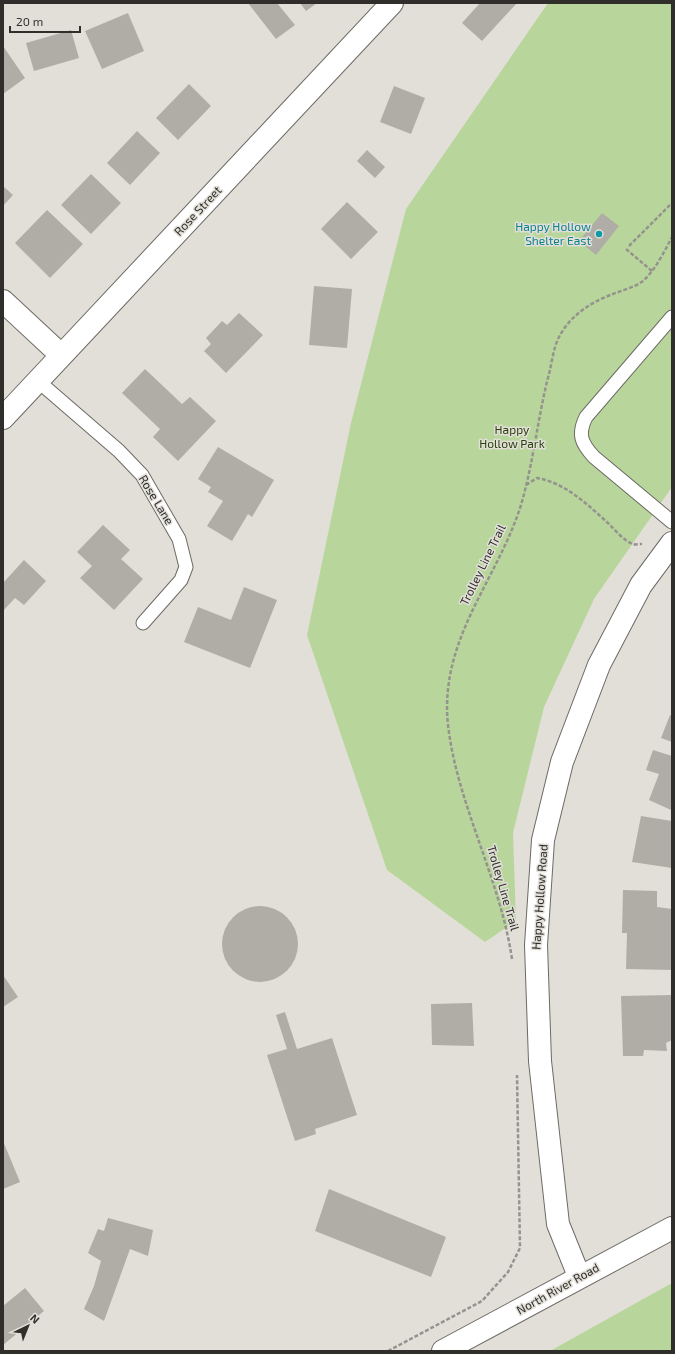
<svg xmlns="http://www.w3.org/2000/svg" width="675" height="1354" font-family="'Exo 2',sans-serif">
<style>
.green{fill:#b8d69b}
.building{fill:#afada5}
.lines{fill:none;stroke-linecap:round;stroke-linejoin:round}
.lane-casing{stroke:#6c6a64;stroke-width:15}
.street-casing{stroke:#6c6a64;stroke-width:24}
.secondary-casing{stroke:#6c6a64;stroke-width:24}
.path{stroke:#95938e;stroke-width:2.5;stroke-dasharray:4 2;stroke-linecap:butt}
.lane{stroke:#fff;stroke-width:13}
.street{stroke:#fff;stroke-width:22}
.secondary{stroke:#fff;stroke-width:22}
.culture-dot{fill:#0f9aa8;stroke:#e2dfd8;stroke-width:1.5}
.labels{text-anchor:middle;stroke-width:3;stroke-linejoin:round;paint-order:stroke}
.street-label{font-size:12px;fill:#2f2e2b;stroke:#e2dfd8}
.culture-label{font-size:12px;fill:#0d838f;stroke:#e2dfd8;text-anchor:end}
.park-label{font-size:12px;fill:#2b400e;stroke:#e2dfd8}
</style>
<rect width="100%" height="100%" fill="#e2dfd8"/>
<path class="green" d="M548 3H672V487L594 599 544 707 513 833 516 921 485 942 387 870 307 635 351 423 406 209Z
M672 1283V1351H550Z"/>
<path class="building" d="M248 3H277L295 25 276 39Z
M300 3H317L306 11Z
M480 3H517L482 41 462 23Z
M128 13 144 51 102 69 85 31Z
M71 30 79 58 34 71 26 43Z
M3 46 25 78 3 94Z
M189 84 211 106 178 140 156 118Z
M394 86 425 98 411 134 380 122Z
M137 131 160 153 130 185 107 163Z
M367 150 385 167 375 178 357 161Z
M91 174 121 203 91 234 61 205Z
M3 186 13 195 3 206Z
M347 202 378 232 351 259 321 229Z
M47 210 83 244 50 278 15 243Z
M602 213 619 226 596 255 579 241Z
M314 286 352 289 347 348 309 345Z
M239 313 263 335 226 373 204 351 211 344 206 338 222 321 227 325Z
M145 369 182 404 190 397 216 421 178 461 153 437 160 429 122 393Z
M218 447 274 480 252 517 248 514 232 541 207 526 223 501 208 492 211 487 198 479Z
M103 525 130 550 121 559 143 579 114 610 80 578 92 566 77 552Z
M24 560 46 581 24 605 15 598 3 611V583Z
M244 587 277 600 250 668 184 642 198 607 231 620Z
M670 715 672 716V742L661 738Z
M653 750 672 756 671 810 649 800 659 774 646 770Z
M641 816 672 821V868L632 862Z
M623 890 657 891V907L672 909V970L626 969 627 933H622Z
M222 944a38 38 0 1 1 76 0a38 38 0 1 1-76 0Z
M3 975 18 997 3 1007Z
M672 995V1040L666 1043 667 1051 644 1050 643 1056H623L621 996Z
M472 1003 474 1046 432 1045 431 1004Z
M285 1012 297 1049 332 1038 357 1115 315 1129 316 1134 295 1141 267 1055 287 1049 276 1015Z
M3 1141 20 1182 3 1189Z
M329 1189 446 1237 431 1277 315 1231Z
M108 1218 153 1230 148 1256 130 1249 104 1321 84 1309 94 1286 101 1261 88 1253 98 1229 104 1231Z
M25 1288 44 1311 3 1345V1306Z"/>
<g class="lines">
<g class="lane-casing">
<path id="lane" d="M672 317 586 417C577 435 582 444 594 457L672 522
M38 381 119 451 142 475 179 539 186 567 181 580 143 623"/>
</g>
<g class="street-casing">
<path id="street" d="M3 301 61 355
M3 418 392 3"/>
</g>
<g class="secondary-casing">
<path id="secondary" d="M579 1276 558 1224 540 1061 536 945 543 840 562 762 599 665 641 585 672 543
M443 1351 672 1228"/>
</g>
<path class="path" d="M629 246 672 203
M626 249 652 271
M526 485 537 478C566 483 588 505 609 524 616 531 624 541 633 544 635 545 639 544 642 544
M512 959C500 878 457 804 448 725 439 639 497 581 521 505 534 461 538 414 550 370 552 360 554 348 558 339 569 316 591 302 613 294 623 290 635 287 643 281 656 269 664 252 672 237
M388 1351 482 1301 508 1272 520 1248 517 1075"/>
<use href="#lane" class="lane"/>
<use href="#street" class="street"/>
<use href="#secondary" class="secondary"/>
</g>
<circle class="culture-dot" cx="599" cy="234" r="4"/>
<g class="labels">
<g class="street-label">
<text transform="translate(198 211) rotate(-47)" y="4">Rose Street</text>
<text transform="translate(156 500) rotate(59)" y="4">Rose Lane</text>
<text transform="translate(483 565) rotate(-64)" y="4">Trolley Line Trail</text>
<text transform="translate(503 888) rotate(74)" y="4">Trolley Line Trail</text>
<text transform="translate(540 897) rotate(-86)" y="4">Happy Hollow Road</text>
<text transform="translate(558 1289) rotate(-29)" y="4">North River Road</text>
</g>
<g class="culture-label">
<text x="591" y="231">Happy Hollow<tspan x="591" dy="14">Shelter East</tspan></text>
</g>
<g class="park-label">
<text x="512" y="434">Happy<tspan x="512" dy="14">Hollow Park</tspan></text>
</g>
</g>
<rect width="675" height="1354" fill="none" stroke="#2f2e2b" stroke-width="8"/>
<g transform="translate(28 1326) rotate(43)" stroke="#e2dfd8" stroke-width="3" paint-order="stroke">
<path d="M0-3L7 15L0 10L-7 15Z" fill="#2f2e2b"/>
<text y="-6" font-size="11" font-weight="bold" text-anchor="middle" fill="#2f2e2b">N</text>
</g>
<path d="M10 26v6h70v-6" fill="none" stroke="#2f2e2b" stroke-width="2"/>
<text x="16" y="26" font-size="12" fill="#2f2e2b" stroke="#e2dfd8" stroke-width="3" paint-order="stroke">20 m</text>
</svg>
